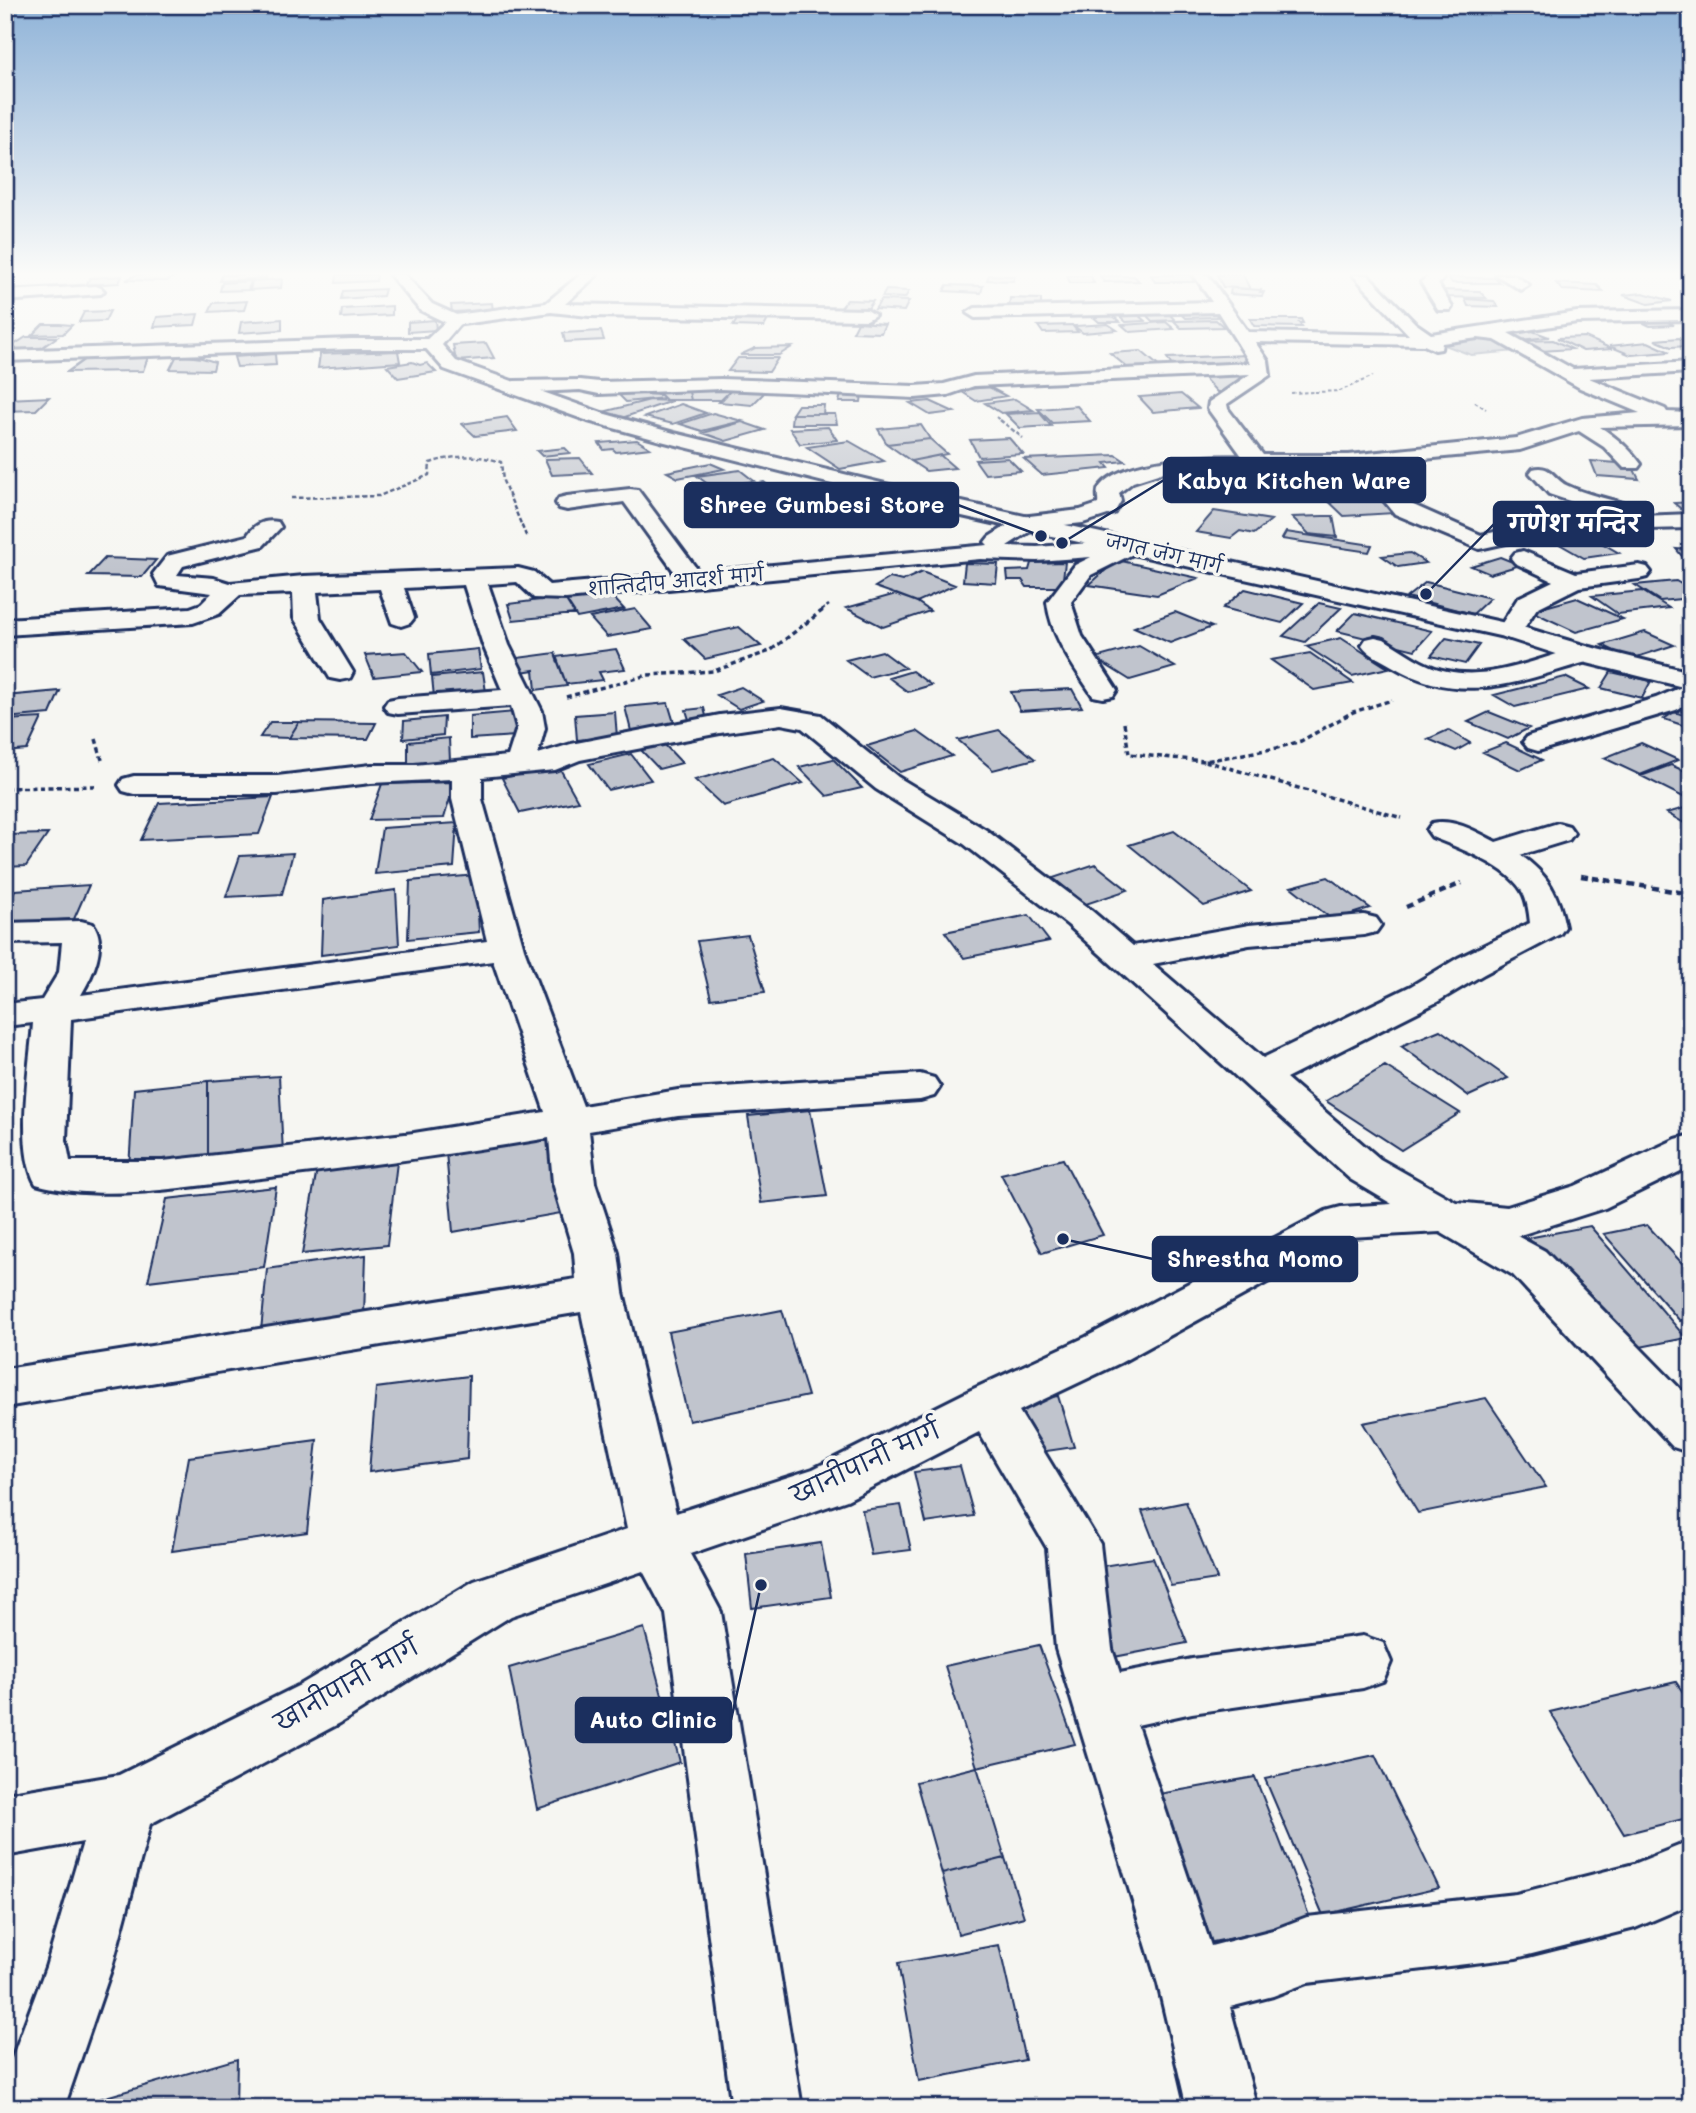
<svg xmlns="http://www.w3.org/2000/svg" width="1696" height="2113" font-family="Mali,'Playpen Sans Deva',sans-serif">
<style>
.water{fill:#abb2c0;stroke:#717e99;stroke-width:2}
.building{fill:#c0c4cd;stroke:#1b2f5e;stroke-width:2}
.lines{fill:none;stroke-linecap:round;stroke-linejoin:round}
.street-casing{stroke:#1b2f5e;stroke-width:6}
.secondary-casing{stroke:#1b2f5e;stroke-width:6}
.path-far3{stroke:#1b2f5e;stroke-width:2;stroke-dasharray:3.5 2.5;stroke-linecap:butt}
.path-far2{stroke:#1b2f5e;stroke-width:2.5;stroke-dasharray:4.5 2.5;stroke-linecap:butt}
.path-far1{stroke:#1b2f5e;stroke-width:3.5;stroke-dasharray:5 3.5;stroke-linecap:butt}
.path{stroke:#1b2f5e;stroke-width:4.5;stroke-dasharray:7 5;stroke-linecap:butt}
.street{fill:#f6f6f2;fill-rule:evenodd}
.secondary{fill:#f6f6f2;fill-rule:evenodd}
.labels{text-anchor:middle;stroke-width:7;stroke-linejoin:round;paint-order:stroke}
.far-street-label{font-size:18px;fill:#1b2f5e;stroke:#f6f6f2}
.near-street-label{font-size:24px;fill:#1b2f5e;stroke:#f6f6f2}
.leader{fill:none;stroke:#1b2f5e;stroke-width:2.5}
.callout-dot{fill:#1b2f5e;stroke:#f6f6f2;stroke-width:2.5}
.callout{fill:#1b2f5e;stroke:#1b2f5e;stroke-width:2.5}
.callout-label{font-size:23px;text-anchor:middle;font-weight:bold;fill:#fff}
</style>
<rect width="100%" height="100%" fill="#f6f6f2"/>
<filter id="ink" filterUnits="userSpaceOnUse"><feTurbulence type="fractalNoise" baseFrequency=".0143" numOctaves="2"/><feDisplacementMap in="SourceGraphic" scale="14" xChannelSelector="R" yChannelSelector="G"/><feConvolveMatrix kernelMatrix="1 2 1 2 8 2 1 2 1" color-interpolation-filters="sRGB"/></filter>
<g filter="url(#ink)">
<path class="water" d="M1487 336 1516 351 1471 355 1437 342Z"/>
<path class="building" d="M136 275H177L167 281 126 280Z
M222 275H267L266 278 220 281Z
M337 275H377L376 281 336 283Z
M989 275 1015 276 1013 281 987 280Z
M1151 275H1190L1194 282H1155Z
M1217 275H1243L1250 289 1223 287Z
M122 276 119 283 86 285 90 278Z
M1067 276H1091L1094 283H1070Z
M1100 276H1134L1139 281 1104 282Z
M1448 277 1495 278 1500 283H1452Z
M282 279 281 288 250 290 252 281Z
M251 281 248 290 220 291 222 283Z
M1556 283 1597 285 1604 292 1562 290Z
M947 285 983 286 981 293 944 291Z
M1231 288 1261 290 1260 292H1264L1262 296 1230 294Z
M385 289 383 296 341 299 343 291Z
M886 290 909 291 905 298 882 297Z
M1439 290 1479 291 1486 298 1444 297Z
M1643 293 1672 301 1648 304 1623 295Z
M1010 298 1041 299V309L1009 308Z
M1465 299 1494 301 1498 307 1468 306Z
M847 300 873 301 867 310 840 309Z
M881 300 909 301 904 311 875 309Z
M247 301 244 310 209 312 213 303Z
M492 303 493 310 452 312 451 305Z
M392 306V315L341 318 342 309Z
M1209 309 1219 317 1185 318 1176 310Z
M1113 310H1132L1145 321 1126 322Z
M110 311 105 321 79 322 84 312Z
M1167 312 1175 320 1152 321 1144 313Z
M198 314 195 325 154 327 157 317Z
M1111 314 1120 322H1099L1091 315Z
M740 315 770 316 764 327 733 326Z
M1653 315 1674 325 1650 326 1629 316Z
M282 319V330L239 333 241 322Z
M1250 319H1301L1303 323H1299L1302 327 1254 326Z
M435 320 436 330 408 332V322Z
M1216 320 1224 327 1181 328 1174 321Z
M858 322 885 324 881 333 853 332Z
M1166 322 1174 329 1130 332 1122 325Z
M43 324H60L72 325 63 334 32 335Z
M1108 324 1117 330 1083 333 1074 326Z
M1072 325 1078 332 1043 333 1038 326Z
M1527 329 1549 337 1519 340 1498 331Z
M601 331 604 340 565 342 563 333Z
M26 337H57L37 351 6 350Z
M1585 337 1612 349 1583 351 1557 338Z
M1679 338 1691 343V346L1671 347 1655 340Z
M1553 340 1572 349 1541 351 1523 341Z
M1648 342 1670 352 1631 355 1609 346Z
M486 343 494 358 456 361 453 345Z
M792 347 779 355H740L755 348Z
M398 351 400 362 318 368 320 354Z
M1141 351 1161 368 1129 369 1110 353Z
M275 354 276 365 237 367 234 357Z
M177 355 202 358 215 362 213 370 170 369Z
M1249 355 1256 365 1174 369 1167 358Z
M148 357 143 371 67 372 84 360Z
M738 358H778L769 372 728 371Z
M412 362 420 365 427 363 436 372 398 378 387 366Z
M1242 375 1228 392H1217L1202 376Z
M989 387 1006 396 976 401 959 390Z
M688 388 691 400H666L661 395 642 394 639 390Z
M688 388H733L722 400H691Z
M732 389 765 392 752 405 719 402Z
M639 390 642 394 661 395 664 398 626 402 616 392Z
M841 394H862L861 402H839Z
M1181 394 1198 408 1153 412 1139 397Z
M49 397 36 410 5 411 7 399Z
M1015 399 1033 410 1001 413 985 403Z
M650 400 672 401 619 419 603 412Z
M930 401 954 412 930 415 910 403Z
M681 404 706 413 673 424 645 417Z
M798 405H824L823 414H792Z
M1077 406 1090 421 1052 423 1038 409Z
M1039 412 1051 426 1020 428 1006 414Z
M713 413 742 421 702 431 680 424Z
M792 414H835L837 424H791Z
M507 417 517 431 475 436 462 424Z
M742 422 765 430 726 441 703 433Z
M921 425 930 439 887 444 878 429Z
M828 427 837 440 800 444 790 429Z
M1009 438 1023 454 979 457 970 440Z
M930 439 947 454 911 461 887 444Z
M637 440 650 448 616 452 613 449 604 450 599 443Z
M849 441 884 461 840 469 807 447Z
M565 448 570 453 542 456 537 451Z
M940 455 955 468 926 471 911 461Z
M1116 455 1125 461 1105 463 1109 468 1042 475 1024 459Z
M580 458 592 473 552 475 545 459Z
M1008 458 1021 471 985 474 975 460Z
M1591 461 1631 464 1639 479 1597 476Z
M710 463 724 469 678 478 667 472Z
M740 470 754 481 713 488 697 476Z
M764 482 783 498 731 506 715 491Z
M1370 491 1395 513 1344 516 1321 494Z
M1691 502V514H1687L1674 503Z
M1214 511 1271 520 1254 534 1240 531 1231 538 1196 532Z
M1323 516H1333L1337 537 1309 534 1292 517Z
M1286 532 1372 545 1369 552 1282 539Z
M1591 537 1619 553 1584 558 1556 542Z
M1676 549 1691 550V567Z
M1410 553 1426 563 1398 567 1382 556Z
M1500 557 1520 565 1490 574 1471 566Z
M105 558 156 560 142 577 88 576Z
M1117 560 1198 578 1157 595 1089 585Z
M1065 562 1062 587H1027L1022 580H1008L1007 571 1029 570 1031 563Z
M965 563 998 564 996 583 963 581Z
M922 572 955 585 917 602 875 587 890 578 902 581Z
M1676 581 1691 590V598L1660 601 1635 585Z
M1426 582 1490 598 1473 614 1407 597Z
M1245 589 1303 603 1282 623 1223 608Z
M1642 591 1669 608 1618 614 1592 596Z
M608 592 624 609 577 618 564 597Z
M896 594 917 602 930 611 883 627 846 608Z
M564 597 575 614 513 620 508 604Z
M1577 598 1623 619 1576 632 1531 611Z
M1319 603 1341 608 1305 642 1283 636Z
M635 609 652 629 607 637 590 618Z
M1175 612 1212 627 1170 643 1134 627Z
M1355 613 1432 631 1415 650 1337 631Z
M739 627 761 646 705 659 684 639Z
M1645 632 1674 645 1631 659 1602 645Z
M1341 638 1388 668 1352 676 1306 646Z
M1446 638 1479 645 1465 664 1431 656Z
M1139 646 1175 667 1130 680 1095 658Z
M478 649 481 669 431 675 429 654Z
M616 649 625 669 599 672 603 680 566 684 556 657Z
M882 651 905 668 869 677 846 660Z
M406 652 422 672 374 677 365 655Z
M555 653 567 686 536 690 534 670 515 673 510 659Z
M1310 653 1353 683 1314 690 1271 660Z
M912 671 931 685 908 692 889 678Z
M483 672 486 692 434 697 432 677Z
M1611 672 1651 681 1642 698 1601 688Z
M1565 677 1589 689 1515 707 1494 695Z
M741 687 763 701 739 709 717 695Z
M1072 689 1082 707 1020 711 1011 692Z
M60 691 50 714 5 718V696Z
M668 703 675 726 631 731 625 707Z
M704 708 708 724 691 726 686 710Z
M515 712 516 736 470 739V716Z
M615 712 617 737 577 740 575 715Z
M1489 712 1529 728 1508 739 1468 722Z
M1674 712 1691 717V728L1664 719Z
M444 717 443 735 403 739 404 721Z
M42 718 27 750 5 752V720Z
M270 722H299L289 738 260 737Z
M299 722 376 723 368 739 289 738Z
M999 730 1035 759 993 770 958 740Z
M1448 730 1470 743 1456 751 1428 739Z
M917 731 952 756 900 772 867 746Z
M449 738 450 761 408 765V742Z
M663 743 682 763 659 769 640 749Z
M1506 743 1542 760 1520 770 1483 752Z
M1641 743 1678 760 1640 775 1604 758Z
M631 754 651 780 608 790 589 764Z
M774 758 803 783 723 806 695 780Z
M833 759 862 788 827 796 799 767Z
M1671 765 1691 774V798L1687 799 1641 776Z
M559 767 578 801 520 813 502 778Z
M455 782 444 818 369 820 382 784Z
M273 797 259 834 141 840 159 803Z
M1691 806V827L1667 813Z
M457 823 454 867 375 874 382 828Z
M1174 831 1251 891 1204 906 1129 845Z
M48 834 26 866 5 867V835Z
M293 853 282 894 226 897 240 856Z
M1095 864 1128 890 1086 904 1053 878Z
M476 875 479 932 408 939 410 881Z
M1328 877 1370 908 1333 920 1291 887Z
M89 885 74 919 5 923V909L15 890Z
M396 890 399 945 321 955 323 900Z
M1029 915 1049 941 964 958 945 932Z
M748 935 765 992 711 999 697 941Z
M1440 1030 1508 1078 1469 1096 1401 1046Z
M1385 1066 1460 1113 1401 1150 1326 1101Z
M279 1076 283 1153 208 1160V1081Z
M208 1081V1160L129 1168 134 1089Z
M810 1110 827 1196 761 1203 748 1116Z
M548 1136 561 1213 453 1232 446 1152Z
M1063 1159 1103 1235 1042 1253 1001 1174Z
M397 1162 387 1245 302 1254 317 1169Z
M276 1187 264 1267 148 1281 167 1199Z
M1647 1225 1691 1273V1318L1680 1321 1604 1234Z
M1590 1226 1686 1338 1620 1351 1528 1238Z
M366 1255 364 1315 261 1331 267 1269Z
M782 1310 808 1396 689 1421 668 1332Z
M469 1376 467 1459 369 1472 376 1388Z
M1058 1396 1074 1447 1020 1455 1005 1403Z
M1486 1398 1546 1487 1418 1513 1363 1423Z
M317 1440 307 1532 172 1551 189 1457Z
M960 1466 974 1516 926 1523 914 1472Z
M1186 1502 1217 1579 1171 1586 1142 1511Z
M901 1505 911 1550 871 1555 862 1510Z
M821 1543 831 1597 752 1608 746 1554Z
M1153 1558 1187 1643 1114 1657 1083 1569Z
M644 1628 680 1762 537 1809 509 1668Z
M1039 1645 1075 1744 977 1767 945 1666Z
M1676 1682 1691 1704V1817L1624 1834 1550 1712Z
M1375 1755 1439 1888 1323 1915 1265 1779Z
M977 1767 1005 1858 942 1874 916 1782Z
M1255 1777 1312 1923 1197 1945 1148 1796Z
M1005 1858 1024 1917 958 1934 942 1874Z
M999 1945 1025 2060 919 2081 898 1963Z
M237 2059 236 2108H71V2107Z"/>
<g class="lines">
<g class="street-casing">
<path id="street" d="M580 275H597L565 304 867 310 875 315 867 320 589 316 551 312 455 325 447 320 455 315 546 303Z
M1194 275H1208L1248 332 1409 335 1353 275H1368L1415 323 1431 334 1577 312 1691 310V320L1577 322 1508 333 1573 369 1691 362V372L1589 378 1665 409 1667 412 1691 413V425L1600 427C1616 437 1630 449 1641 464L1638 468H1624L1604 447 1579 431 1520 450 1370 464 1379 469 1411 504 1481 535 1548 520 1623 519 1549 494 1530 473 1533 469C1550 464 1553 478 1566 485 1586 495 1611 499 1632 506L1639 510 1641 516 1691 514V528L1646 529 1636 533 1548 534 1479 549 1395 514 1365 477 1345 467 1218 468 1164 472 1133 482 1119 493 1121 501 1114 513 1083 523 1035 528 1007 546 1037 547 1129 540 1137 542 1141 547 1137 552 1091 575 1071 602 1082 636 1117 690 1113 696 1103 698 1093 696C1074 667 1051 637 1047 602L1075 565 1091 557 1037 561 980 559 566 599 534 598 517 582 488 584 509 645 542 711 545 728 538 754 571 744 720 715 781 708 821 715 898 777 986 830 1092 911 1133 946 1249 925 1364 915 1376 918 1381 925 1376 932 1364 935 1249 945 1153 964 1263 1058 1411 986 1458 958 1530 923C1529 914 1528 904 1524 895 1512 867 1459 848 1432 837L1427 830 1432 823C1454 818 1477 832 1496 842L1558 823 1569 826 1574 833 1569 840 1520 855C1548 874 1559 895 1565 927L1560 934 1484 974 1437 1002 1286 1078 1380 1159 1456 1202 1507 1207 1575 1186 1676 1139 1691 1135V1166L1605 1208 1517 1236 1545 1251 1691 1400V1453L1673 1447 1513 1275 1440 1232 1349 1237 1120 1363 1019 1411 1100 1544 1112 1649 1120 1673 1192 1659 1363 1636 1383 1643 1391 1662 1383 1681 1363 1688 1192 1713 1137 1725 1211 1946 1273 1930 1307 1917 1516 1894 1634 1864 1691 1841V1904L1635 1928 1516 1958 1307 1983 1273 1996 1230 2007 1257 2108H1187L1158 1984 1056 1649 1047 1548 979 1432 847 1500 690 1554 721 1612 802 2108H732L666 1614 643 1571 511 1616 340 1723 150 1824 112 1967 64 2108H5V2077L46 1967 83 1842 5 1856V1794L119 1775 300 1685 474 1581 627 1529 581 1312 5 1407V1369L576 1279 574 1253 553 1183 549 1138C447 1155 346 1169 243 1180 179 1188 99 1202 36 1184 15 1149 30 1065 33 1023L5 1026V1004L42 1000 59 972 62 942 5 943V923L81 921 93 924C108 944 92 977 81 995L487 941 452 799V779L371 783 277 794H134L123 791 119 785 123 779 134 776H277L371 765H414L508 756 517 728 511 706 398 714 388 712 384 706 388 700 398 698 502 690 483 645 464 585 404 588 414 618 410 623 401 626 392 623 380 589 317 592 320 618 353 672 350 678 340 680 330 678 294 618 293 593 240 595 219 614 193 623 5 635V619L190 608 201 604 212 593 159 586 153 574 167 556 247 536C254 525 264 519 278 522L281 527 263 546 183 566 177 575 214 578 230 583 304 576 518 568 534 572 549 585 676 574 624 502 567 510 559 508 556 503 559 498 567 496 630 489 638 490 699 572 988 545 985 542 989 537 1021 517 1080 510 1098 504C1099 499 1096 492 1099 488 1120 457 1208 456 1242 456L1208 409 1209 402 1250 374 974 386 948 395 915 398 721 389 599 394 580 390 514 393 505 387 514 381 580 380 599 382 721 379 915 386 944 384 974 376 1250 363 1218 312 975 318 967 313 975 308 1212 302ZM1478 338 1495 340 1580 388 1640 413 1582 418 1516 438 1349 455H1263L1228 409 1227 404 1270 375 1268 361 1255 342 1424 345 1435 350 1441 349 1442 343ZM781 724 802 728 876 789 964 844 1068 925 1350 1179 1392 1204 1341 1207 1326 1211 1086 1337 971 1390 813 1469 676 1513 623 1292 618 1253 595 1183 589 1131 678 1116 920 1100 934 1096 940 1087 934 1078 920 1074 678 1090 583 1106 524 949 482 799V777L555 770 580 760 720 733ZM493 961 545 1112 414 1133 163 1161H70L66 1140 71 1019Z
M1430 275H1445L1442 281 1438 284 1452 307 1450 310H1438L1421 282Z
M1496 275H1514L1529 285 1521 290Z
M96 286 101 288 104 291 101 294 5 301V291Z
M351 339H431L440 344 431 349H351L5 361V351Z
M1523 551 1576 573 1639 565 1647 567 1651 572 1647 577 1639 579 1579 587 1537 608 1519 636 1510 639 1501 636 1497 631 1518 598 1553 581 1515 563 1511 558 1515 553Z
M1375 637 1384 639C1404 651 1424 667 1447 671 1492 681 1541 657 1584 646L1593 648 1597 654 1593 660C1522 680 1463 708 1392 666 1382 660 1369 655 1362 645L1366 639Z
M1691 683V702L1676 710 1538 751 1528 748 1523 742 1528 736 1656 698Z"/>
</g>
<g class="secondary-casing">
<path id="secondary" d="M390 275H405L432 304 461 317 463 320 442 345 456 361 602 413 674 433 935 496 1519 626 1590 647 1691 672V689L1575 660 1504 637 935 510 661 441 588 421 444 369 422 344 445 322 420 310Z"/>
</g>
<path class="path-far3" d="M1291 393 1340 391 1373 376
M1475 402 1486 409
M996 417 1002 422"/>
<path class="path-far2" d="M1000 420 1023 438
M291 498 379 496 429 475 430 463C454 455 477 454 501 462L503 481 527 538
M821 611 829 605"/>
<path class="path-far1" d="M566 697 648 675 714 671 770 651 823 610
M1124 723 1129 754 1205 761 1277 748 1301 741 1353 712 1392 700
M96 739 102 760
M1205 761 1402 818
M5 788 95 786"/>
<path class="path" d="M1581 876 1691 894
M1406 907 1462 883"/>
<use href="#street" class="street"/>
<use href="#secondary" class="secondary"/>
</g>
</g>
<linearGradient id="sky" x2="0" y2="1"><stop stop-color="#8fb3d8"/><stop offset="0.48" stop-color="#fbfbf9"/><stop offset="1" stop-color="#fbfbf9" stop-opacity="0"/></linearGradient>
<rect width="1696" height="571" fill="url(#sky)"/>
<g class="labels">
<g class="far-street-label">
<text transform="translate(1164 554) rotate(13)" y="6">जगत जंग मार्ग</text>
<text transform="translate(676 582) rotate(-5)" y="6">शान्तिदीप आदर्श मार्ग</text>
</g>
<g class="near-street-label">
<text transform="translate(866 1463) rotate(-25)" y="8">खानीपानी मार्ग</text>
<text transform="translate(347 1685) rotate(-30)" y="8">खानीपानी मार्ग</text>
</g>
</g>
<path class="leader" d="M1062 543L1164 480M1041 536L958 505M1426 594L1494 524M1063 1239L1153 1259M761 1585L731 1720"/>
<g class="callout-dot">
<circle cx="1062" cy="543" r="7"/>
<circle cx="1041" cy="536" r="7"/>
<circle cx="1426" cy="594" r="7"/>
<circle cx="1063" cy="1239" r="7"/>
<circle cx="761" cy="1585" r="7"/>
</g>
<g class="callout">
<rect x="1164" y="458" width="261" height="44" rx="7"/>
<rect x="685" y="483" width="273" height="44" rx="7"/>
<rect x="1494" y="502" width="159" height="44" rx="7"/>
<rect x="1153" y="1237" width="204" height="44" rx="7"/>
<rect x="576" y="1698" width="155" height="44" rx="7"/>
</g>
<g class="callout-label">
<text x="1294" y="489">Kabya Kitchen Ware</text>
<text x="822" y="513">Shree Gumbesi Store</text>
<text x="1574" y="532">गणेश मन्दिर</text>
<text x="1255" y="1267">Shrestha Momo</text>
<text x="653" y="1728">Auto Clinic</text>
</g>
<rect width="1696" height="2113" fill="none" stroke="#f6f6f2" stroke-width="28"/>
<rect x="14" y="14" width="1668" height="2085" fill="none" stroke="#1b2f5e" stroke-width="2.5" filter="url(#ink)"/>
</svg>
